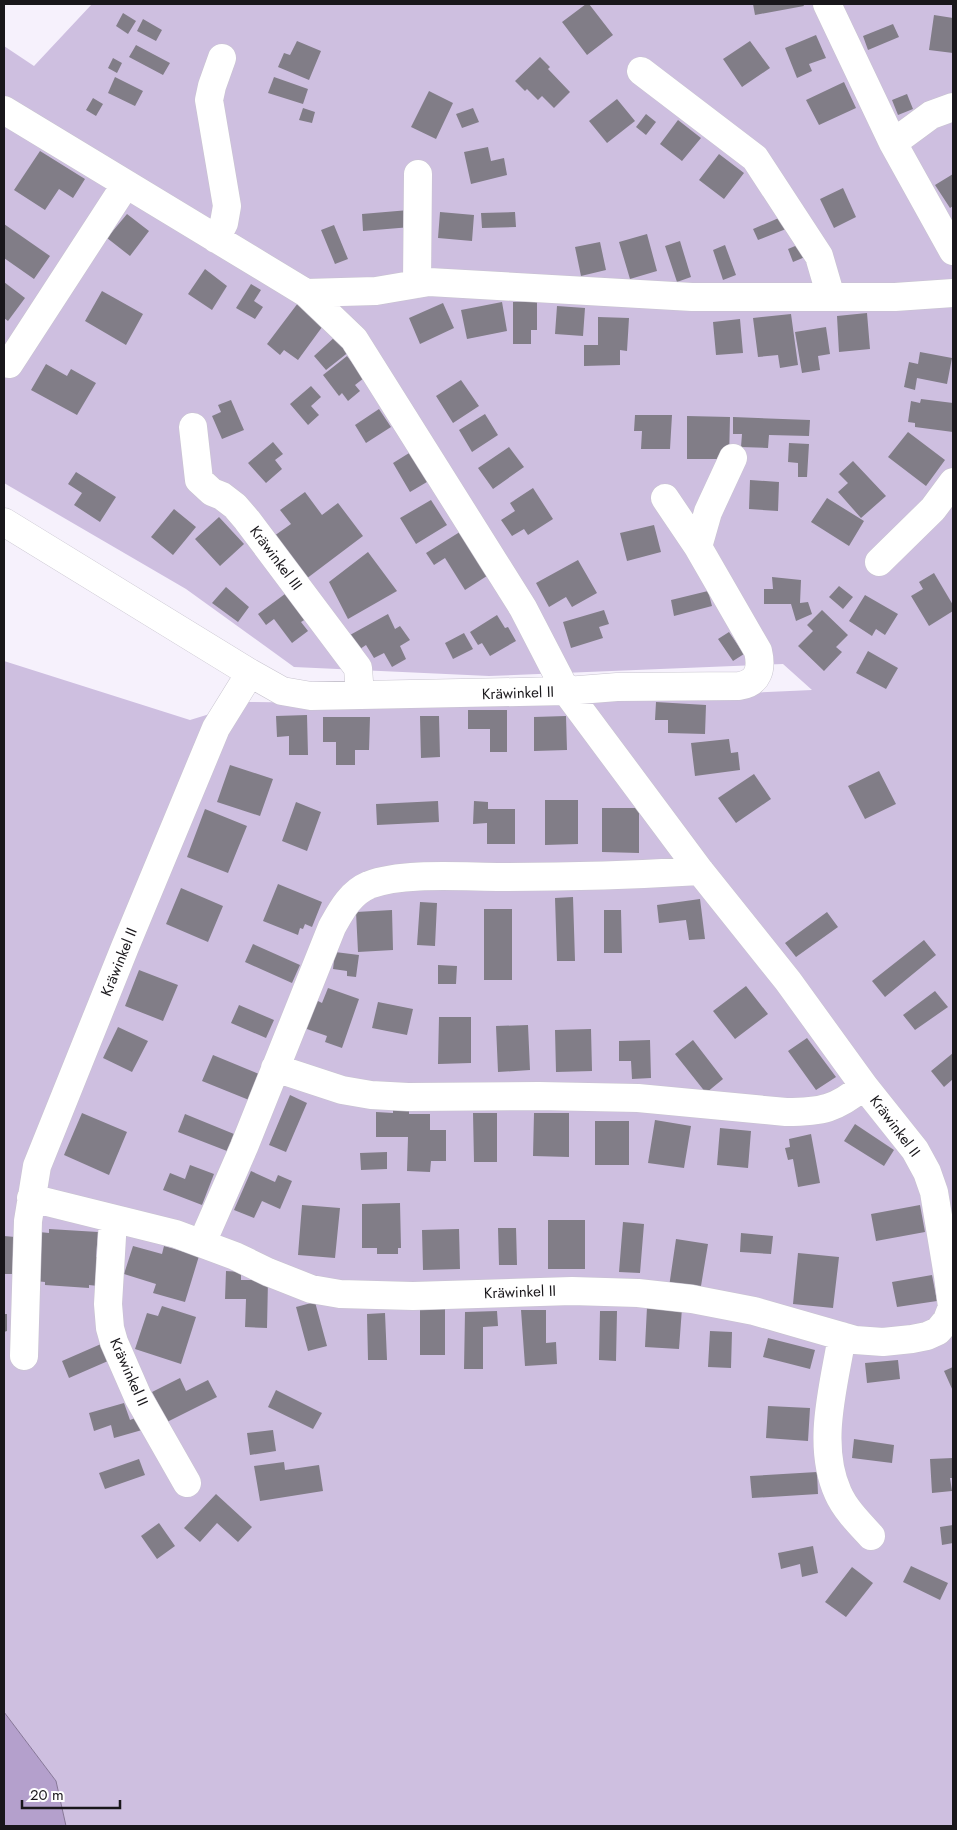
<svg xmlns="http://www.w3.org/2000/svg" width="957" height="1830" font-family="Jost,sans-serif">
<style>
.green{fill:#cebfe0}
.water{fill:#b4a0cc;stroke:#867797}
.building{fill:#817d87}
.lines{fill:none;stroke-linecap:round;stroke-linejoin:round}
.minor-casing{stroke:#c8c4cf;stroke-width:29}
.minor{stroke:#fff;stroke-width:28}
.labels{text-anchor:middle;stroke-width:4.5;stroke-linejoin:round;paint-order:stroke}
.street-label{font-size:15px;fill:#19171b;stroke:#fff}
</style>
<rect width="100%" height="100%" fill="#f6f1fc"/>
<path class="green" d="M92 4H953V1826H66L56 1781 4 1712V661L190 720 249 702 485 705 812 690 783 664 489 676 294 667 186 589 4 483V46L34 66Z"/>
<path class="water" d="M4 1712 56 1781 66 1826H4Z"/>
<path class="building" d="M586 4H589L613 35 587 55 562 22Z
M753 4H803L804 6 755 15Z
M123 13 136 21 128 34 116 26Z
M934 15 953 18V53L929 50Z
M143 19 162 30 156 41 137 31Z
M893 24 899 37 868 50 863 36Z
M816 35 826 58 809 64 812 71 797 78 785 48Z
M297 41 321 51 309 80 278 67 284 53 290 55Z
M750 41 770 68 742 87 723 59Z
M136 45 170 63 163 75 129 57Z
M540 57 550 67 548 69 570 92 554 108 542 96 538 100 527 89 525 91 515 81Z
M113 58 122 63 117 73 108 68Z
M115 77 143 91 135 106 108 93Z
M274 77 308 89 303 104 268 93Z
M844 82 856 108 819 125 806 100Z
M429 91 453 103 436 139 411 127Z
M907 94 913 109 898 115 892 100Z
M93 98 103 104 96 116 86 110Z
M617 99 635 121 607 143 589 121Z
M303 108 315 112 312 123 299 120Z
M473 108 479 122 462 128 456 114Z
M646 114 656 122 646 135 636 127Z
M678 120 701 138 682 161 660 144Z
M488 147 491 161 504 158 507 175 471 184 464 152Z
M40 151 85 179 73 198 59 189 45 210 14 190Z
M719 154 744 173 724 199 699 180Z
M953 174V206L950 208 935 185Z
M843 188 856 217 834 228 820 199Z
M409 210 411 227 363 231 362 214Z
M440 212 474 215 472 241 438 238Z
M515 212 516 227 482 228 481 213Z
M127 214 149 231 130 256 107 238Z
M781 217 786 229 758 240 753 229Z
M4 224 50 256 34 279 4 258Z
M334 225 348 259 335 264 321 230Z
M647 234 657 271 630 279 619 242Z
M680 241 691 277 677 282 665 246Z
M600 242 606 270 581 276 575 247Z
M800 244 805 257 793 262 788 249Z
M725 245 736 275 723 280 713 250Z
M205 269 227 286 212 310 188 294Z
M4 282 25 298 8 321 4 318Z
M251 284 261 290 254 301 263 307 255 319 236 308Z
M102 291 143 314 126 345 85 321Z
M537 301V330H531V344H513V302Z
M502 302 507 331 467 339 461 310Z
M298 303 325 323 298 360 284 350 280 355 267 344Z
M443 303 454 328 420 344 409 318Z
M557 306 585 308 583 336 555 334Z
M867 313 870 349 839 352 837 316Z
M791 314 798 365 780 368 778 355 758 357 753 318Z
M598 317 629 318 627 351 620 350V365L584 366V345H598Z
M740 319 743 353 716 355 713 322Z
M826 327 830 354 818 356 820 370 802 373 795 332Z
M337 335 350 351 326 370 314 356Z
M920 352 952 358 947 384 917 378 915 390 904 387 909 362 918 364Z
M347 356 364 378 355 385 360 391 348 401 342 393 339 396 323 375Z
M46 364 67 376 71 369 96 383 77 415 31 390Z
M461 380 479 406 453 423 436 396Z
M311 386 321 397 311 406 319 415 308 425 290 404Z
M921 399 953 403V432L915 427V423L908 422 911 401 920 403Z
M231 400 244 430 222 439 212 416 221 412 218 405Z
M379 409 391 427 366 443 355 425Z
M485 414 498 435 472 452 459 430Z
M635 415H672L670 449H641L642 431H634Z
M687 416 730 417 729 459H687Z
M733 417 810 420 809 436 769 435 768 448 741 447 742 434H733Z
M908 432 945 460 926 486 888 457Z
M273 442 283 454 275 460 282 469 266 483 248 463Z
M789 443 809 444 807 477H798V463L788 462Z
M509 447 524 467 493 489 478 468Z
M414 450 432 479 410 492 393 463Z
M853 461 886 496 861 518 838 492 848 483 839 474Z
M76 472 116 497 100 522 74 505 82 493 68 484Z
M750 480 779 482 778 511 749 509Z
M533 488 553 519 528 535 524 529 512 536 501 520 515 511 510 503Z
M305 492 322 515 338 503 363 536 306 579 274 536 291 524 280 510Z
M827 498 864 521 849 546 811 522Z
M431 500 447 525 416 544 400 518Z
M174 509 196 527 173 555 151 537Z
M219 517 244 544 220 566 195 539Z
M654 525 661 552 627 561 620 533Z
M463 530 490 574 465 590 445 558 434 565 426 553Z
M368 552 397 591 348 619 329 582Z
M578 560 597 593 572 607 566 597 549 607 536 583Z
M934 573 953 605V611L929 626 911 596 923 589 919 582Z
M772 577 801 580 800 603 808 602 812 614 796 621 791 604H764V589H773Z
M839 586 853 597 843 609 829 597Z
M226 587 249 607 238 622 212 603Z
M289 591 309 617 301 622 308 631 292 643 274 619 266 625 258 614Z
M708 591 712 606 674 616 671 600Z
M865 595 898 614 885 635 876 629 872 636 849 621Z
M604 610 609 624 599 627 603 638 571 648 563 622Z
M822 610 848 635 836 647 842 652 824 671 798 646 813 631 807 625Z
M388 614 395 629 400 626 410 640 400 646 406 659 392 667 384 653 374 658 366 645 360 649 350 635Z
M497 615 505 628 508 627 516 641 490 656 482 643 478 645 470 632Z
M729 632 744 654 733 661 718 639Z
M464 633 473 649 453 659 445 643Z
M868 651 898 668 886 689 856 673Z
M656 702 706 705 705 734 668 733V720H655Z
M468 710H507V752H490V729H468Z
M307 715 308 755H289V736L277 737 276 716Z
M420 716H439L440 757 421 758Z
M566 716 567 750 534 751V717Z
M323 717H370L369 750H355V765H336V742H323Z
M729 739 731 753 738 752 740 770 695 776 691 743Z
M230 765 273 779 260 816 217 802Z
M879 771 896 804 865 819 848 786Z
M754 774 771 799 736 823 718 798Z
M545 800H578V844L545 845Z
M438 801 439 822 377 825 376 804Z
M474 801 488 802V809H515V844H487V823L473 824Z
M296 802 321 812 307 851 282 841Z
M602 808H639V853L602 852Z
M205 809 247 826 228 873 187 857Z
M278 884 322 902 312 927 305 924 303 929 300 928 298 935 263 921Z
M181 888 223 906 208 942 166 924Z
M573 897 575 961H557L555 898Z
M700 899 705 939 689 940 686 920 659 923 657 905Z
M420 902 437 903 435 946 417 945Z
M484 909H512V980H484Z
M392 910 393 950 358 952 356 912Z
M604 910H621L622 953H604Z
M827 912 838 927 796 957 785 943Z
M924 940 936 955 885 997 872 981Z
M253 944 300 965 292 983 245 962Z
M335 952 359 955 356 977 347 976V971L333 969Z
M438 965 457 966 456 984H438Z
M139 970 178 985 163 1021 125 1006Z
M746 986 768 1014 735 1039 713 1011Z
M328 988 359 999 342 1048 325 1042 327 1036 304 1028 314 999 322 1003Z
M935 991 948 1007 915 1030 903 1015Z
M378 1002 413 1009 407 1035 372 1028Z
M239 1005 274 1020 266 1038 231 1023Z
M439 1017H471V1063L438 1064Z
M528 1025 530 1070 498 1072 496 1026Z
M118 1027 148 1041 132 1072 103 1058Z
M591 1029 592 1071 556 1072 555 1030Z
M807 1038 836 1077 816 1090 788 1051Z
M650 1040 651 1078 632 1079 631 1061H619V1041Z
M693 1040 723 1079 706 1093 675 1054Z
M953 1053V1079L944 1087 931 1071Z
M213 1055 259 1074 249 1100 202 1081Z
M290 1095 307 1103 286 1152 269 1145Z
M393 1109H409V1114H430V1130H446V1161H431L430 1172 407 1171 408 1137H376V1112L393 1113Z
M82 1113 127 1132 109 1175 64 1155Z
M473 1113H497V1162H474Z
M534 1113H569V1157L533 1156Z
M185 1114 234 1134 227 1151 178 1132Z
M655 1120 691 1126 684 1168 648 1163Z
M595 1121H629V1165H595Z
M855 1124 894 1150 884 1166 844 1141Z
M720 1128 751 1131 748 1168 717 1165Z
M811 1134 820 1183 798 1187 793 1159 788 1160 785 1148 790 1147 789 1139Z
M387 1152V1169L361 1170 360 1153Z
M190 1165 214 1174 202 1205 163 1190 170 1173 185 1179Z
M251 1171 275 1182 278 1175 292 1181 280 1209 262 1201 254 1218 234 1210Z
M400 1203 401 1248H398V1254H377V1248H362V1204Z
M302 1205 340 1208 335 1258 298 1255Z
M920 1205 925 1232 876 1241 871 1214Z
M548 1220H585V1269H548Z
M623 1222 644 1224 640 1273 619 1272Z
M498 1228H516L517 1265H499Z
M49 1229 98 1232 96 1257H100L98 1286 89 1285V1288L45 1285V1282L35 1281 39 1232 49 1233Z
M459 1229 460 1269 423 1270 422 1230Z
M741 1233 773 1236 771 1254 740 1252Z
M4 1236 15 1237 14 1274H4Z
M676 1239 708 1244 700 1292 669 1287Z
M133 1246 162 1254 164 1246 199 1256 185 1302 153 1293 156 1284 124 1274Z
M798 1253 839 1257 833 1308 793 1304Z
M226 1271 241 1272V1280H268L267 1328 245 1327 246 1299H225Z
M932 1275 937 1301 897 1307 892 1282Z
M315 1302 327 1346 308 1351 296 1307Z
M162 1306 196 1317 181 1364 135 1349 147 1313 158 1316Z
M420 1306H445V1355H420Z
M647 1307 682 1308 679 1349 645 1347Z
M521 1310H546V1343L556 1342 557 1364 525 1366Z
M497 1311 498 1326 483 1327V1369H464L465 1312Z
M600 1311H617L616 1361 599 1360Z
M385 1313 387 1360H368L367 1314Z
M4 1314H7V1331L4 1332Z
M710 1331 732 1332 731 1368 708 1367Z
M768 1338 815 1350 810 1369 763 1357Z
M101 1344 108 1361 69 1378 62 1361Z
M898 1360 900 1379 867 1383 865 1363Z
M953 1367V1391L944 1371Z
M180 1378 186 1391 208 1380 217 1397 167 1422 152 1392Z
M276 1390 322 1413 313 1429 268 1407Z
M124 1403 130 1420 138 1417 142 1430 114 1438 111 1425 94 1431 89 1413Z
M768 1406 810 1408 808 1441 766 1438Z
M273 1430 276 1451 250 1455 247 1433Z
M854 1439 894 1445 892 1463 852 1458Z
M953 1458V1478H950L952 1491 932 1493 930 1459Z
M139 1459 145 1475 105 1489 99 1473Z
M284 1462 285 1470 319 1465 323 1491 260 1501 254 1466Z
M817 1472 818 1494 752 1498 750 1476Z
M216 1494 252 1527 238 1542 217 1523 200 1542 184 1528Z
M159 1523 175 1546 157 1559 141 1536Z
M953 1525V1543L942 1545 940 1527Z
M813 1546 818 1573 802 1577 800 1564 781 1569 778 1553Z
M911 1566 948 1583 940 1600 903 1582Z
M852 1567 873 1583 846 1617 825 1602Z"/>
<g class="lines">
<g class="minor-casing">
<path id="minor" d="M827 4 893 143 953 251
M641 71 755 158 819 256 831 297
M4 110 306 293 354 339 523 608 566 691 700 871 788 981 864 1086 915 1150 927 1172 934 1192 948 1276 952 1307 947 1320 938 1331 927 1336 912 1339 883 1342 855 1340 754 1311 692 1299 638 1293 572 1291 413 1296 340 1294 311 1289 268 1272 235 1256 176 1234 31 1198
M893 143 931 115 953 107
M216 239 224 223 227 206 209 100 212 86 222 58
M417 284 418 174
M306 293 376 291 429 282 692 297H895L953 293
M9 364 126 184
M193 427 199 480 212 492 222 496 235 506 247 520 358 668 360 695
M4 522 250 673 216 728 125 947 37 1166 28 1221 24 1356
M698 547 708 512 733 458
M879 562 933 509 953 482
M250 673 282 691 311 696 566 691 617 687 739 686C759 683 762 668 758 651L698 547 665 498
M275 1068 342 1090 371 1095 408 1097 539 1096 638 1098 786 1112C822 1112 836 1109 864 1086
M113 1220 108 1304 110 1328 114 1342 138 1397 187 1483
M202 1243 244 1147 332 927C341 911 350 893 369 885 404 872 463 877 502 877 568 877 634 875 700 871
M842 1336C834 1386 816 1444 838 1493 845 1509 859 1523 871 1536"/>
</g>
<use href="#minor" class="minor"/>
</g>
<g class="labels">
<g class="street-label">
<text transform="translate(276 558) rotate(53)" y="5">Kräwinkel III</text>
<text transform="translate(518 693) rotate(-2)" y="5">Kräwinkel II</text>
<text transform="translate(119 962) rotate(-68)" y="5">Kräwinkel II</text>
<text transform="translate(895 1126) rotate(53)" y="5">Kräwinkel II</text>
<text transform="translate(520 1292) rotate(-2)" y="5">Kräwinkel II</text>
<text transform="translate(129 1372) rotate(66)" y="5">Kräwinkel II</text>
</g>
</g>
<rect width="957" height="1830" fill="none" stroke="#19171b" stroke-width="10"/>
<path d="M22 1800v8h98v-8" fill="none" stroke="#19171b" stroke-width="2.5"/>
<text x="30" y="1800" font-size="15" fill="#19171b" stroke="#ffffff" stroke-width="4" paint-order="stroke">20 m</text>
</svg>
